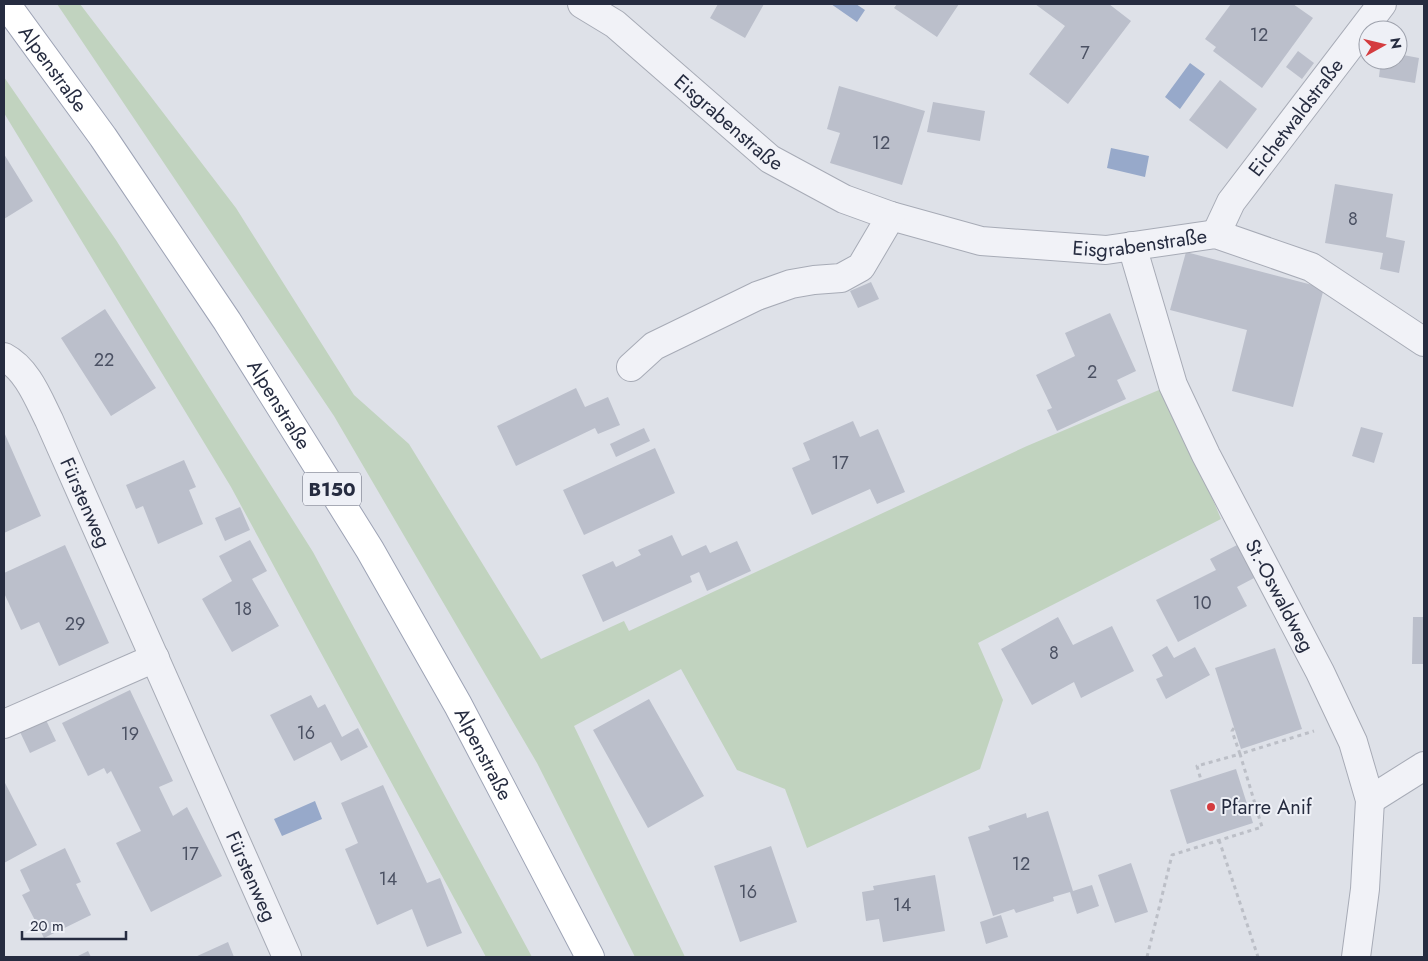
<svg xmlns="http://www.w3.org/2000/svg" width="1428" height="961" font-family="Jost,sans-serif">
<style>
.green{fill:#c1d3bf}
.water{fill:#97a9ca}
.building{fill:#bbbfcb}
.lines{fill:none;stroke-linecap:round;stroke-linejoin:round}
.minor-casing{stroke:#a7abb6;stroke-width:30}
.primary-casing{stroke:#9da3b5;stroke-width:30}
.path{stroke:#bcbfc7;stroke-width:3;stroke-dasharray:4 4;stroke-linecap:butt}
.minor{stroke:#f1f2f7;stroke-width:28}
.primary{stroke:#fff;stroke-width:28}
.poi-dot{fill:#d43c3f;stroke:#eef0f6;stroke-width:2}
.labels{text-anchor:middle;stroke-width:4;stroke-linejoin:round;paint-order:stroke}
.number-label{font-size:18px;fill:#4b5163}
.shield{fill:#eef0f6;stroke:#626777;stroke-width:1}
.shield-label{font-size:19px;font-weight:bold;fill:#262c40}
.street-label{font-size:20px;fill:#262c40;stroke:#eef0f6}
.poi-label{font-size:20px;fill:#262c40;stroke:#eef0f6;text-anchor:start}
</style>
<rect width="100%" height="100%" fill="#dee1e8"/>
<path class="green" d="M57 4H80L236 208 354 395 409 444 541 659 624 621 629 631 1027 446 1166 387 1221 519 978 643 1003 700 980 769 807 848 785 789 737 770 681 669 574 726 685 957H635L537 763 334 416Z
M4 77 116 240 313 552 532 957H486L231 487 4 113Z"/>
<path class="water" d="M831 4H856L865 10 857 22Z
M1190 63 1205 74 1180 109 1165 97Z
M1111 148 1149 156 1145 177 1107 168Z
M315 801 322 819 282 836 274 819Z"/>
<path class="building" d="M718 4H764L745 38 710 18Z
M897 4H959L937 37 894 8Z
M1035 4H1109L1131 21 1068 104 1029 74 1065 26Z
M1231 4H1293L1313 18 1262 88 1213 51 1216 47 1205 39Z
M1298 51 1314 63 1302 79 1286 67Z
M1398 54 1419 58 1415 83 1379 77 1381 60H1398Z
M1220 80 1257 109 1227 149 1189 120Z
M839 86 925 111 902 185 830 163 840 133 827 129Z
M933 102 985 111 980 141 927 132Z
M4 154 33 201 4 219Z
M1335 184 1393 194 1386 237 1405 241 1399 273 1380 269 1383 253 1325 243Z
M1186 252 1324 288 1293 407 1232 391 1247 330 1170 310Z
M871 282 879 299 858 308 850 291Z
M105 309 156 388 111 416 61 338Z
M1110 313 1136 371 1117 380 1126 399 1057 431 1047 410 1052 408 1036 375 1075 356 1065 333Z
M576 388 585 407 608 397 620 425 598 434 595 428 516 466 497 426Z
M853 421 860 437 878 429 905 492 877 504 870 489 812 515 792 468 810 460 803 443Z
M1361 427 1383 433 1374 463 1352 456Z
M644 428 650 441 616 457 610 444Z
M4 432 41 516 4 533Z
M655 448 675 493 584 535 563 490Z
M184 460 196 487 189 490 203 524 158 544 143 506 136 509 126 485Z
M240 507 250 530 225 541 215 518Z
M672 535 682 556 706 545 710 553 737 541 751 571 707 591 699 572 690 576 692 582 603 622 582 575 613 561 616 567 641 555 638 550Z
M250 540 267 571 252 579 279 626 232 652 202 599 232 581 219 556Z
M1239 544 1256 577 1237 587 1247 606 1178 642 1156 600 1216 570 1210 559Z
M65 545 109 643 59 666 39 622 21 630 4 593V573Z
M1058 617 1073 645 1112 626 1134 671 1081 698 1074 682 1032 705 1001 649Z
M1413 617H1424V664H1412Z
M1167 646 1174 658 1195 647 1210 675 1166 699 1156 679 1163 676 1152 655Z
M1275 648 1302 729 1241 749 1215 668Z
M130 690 173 781 159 787 173 816 187 807 222 876 151 912 116 843 141 831 111 771 107 774 104 768 88 776 62 723Z
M311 695 318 708 325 704 342 737 358 728 368 747 341 761 331 742 294 761 270 715Z
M649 699 704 796 648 828 593 730Z
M46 720 56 741 30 753 20 732Z
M1236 769 1253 823 1187 844 1170 790Z
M4 781 37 845 4 863Z
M383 785 427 883 440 878 462 933 427 947 412 909 377 925 345 849 358 843 341 803Z
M1048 811 1073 891 1092 885 1099 906 1077 914 1070 892 1053 897 1054 901 1016 913 1014 909 993 916 968 837 990 830 988 826 1026 813 1027 818Z
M771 846 797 922 740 942 714 866Z
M65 848 81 882 76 884 91 915 44 938 22 895 30 891 20 870Z
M1131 863 1148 912 1115 923 1098 875Z
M935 875 945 931 883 942 879 919 866 921 862 892 874 890 873 886Z
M1001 915 1008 937 986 944 980 922Z
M228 942 234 957H195Z
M88 951 91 957H76Z"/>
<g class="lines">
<g class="minor-casing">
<g id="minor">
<path id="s1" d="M582 4 615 24 770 159 844 199 891 216 981 241 1106 250 1216 234 1311 267 1424 342"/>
<path id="s2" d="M1216 234 1231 202 1382 4"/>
<path id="s3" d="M1132 246 1173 385 1206 455 1320 672 1353 742 1370 800 1365 889 1356 957"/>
<path id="s4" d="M4 357C27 369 38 398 49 420L287 957"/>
<path d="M631 367 654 346 757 296 791 284 814 280 841 278 861 267 891 216"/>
<path d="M4 724 155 658"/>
<path d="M1370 800 1424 766"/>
</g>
</g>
<g class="primary-casing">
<g id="primary">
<path id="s5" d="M6 4 103 137 227 321 370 550 458 705 590 957"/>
</g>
</g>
<path class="path" d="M1234 728 1232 731 1240 754 1314 731
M1219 840 1258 957
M1147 957 1172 855 1262 827 1240 754 1197 766 1201 780"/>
<use href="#minor" class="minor"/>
<use href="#primary" class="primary"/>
</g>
<circle class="poi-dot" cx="1211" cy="807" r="5"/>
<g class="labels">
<g class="number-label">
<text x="1259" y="41">12</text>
<text x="1085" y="59">7</text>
<text x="881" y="149">12</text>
<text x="1353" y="225">8</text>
<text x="104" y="366">22</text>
<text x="1092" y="378">2</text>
<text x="840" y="469">17</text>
<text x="1202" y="609">10</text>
<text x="243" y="615">18</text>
<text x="75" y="630">29</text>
<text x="1054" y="659">8</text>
<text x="306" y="739">16</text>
<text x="130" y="740">19</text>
<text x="190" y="860">17</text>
<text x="1021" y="870">12</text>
<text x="388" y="885">14</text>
<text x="748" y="898">16</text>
<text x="902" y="911">14</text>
</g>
<rect class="shield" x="303" y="472.5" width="58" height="33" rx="4"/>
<g class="shield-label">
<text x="332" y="496">B150</text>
</g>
<g class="street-label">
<text dy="7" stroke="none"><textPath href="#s5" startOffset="80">Alpenstraße</textPath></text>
<text dy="7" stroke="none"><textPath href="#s2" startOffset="142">Eichetwaldstraße</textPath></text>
<text dy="7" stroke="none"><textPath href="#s1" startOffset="189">Eisgrabenstraße</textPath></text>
<text dy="7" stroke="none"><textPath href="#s1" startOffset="631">Eisgrabenstraße</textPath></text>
<text dy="7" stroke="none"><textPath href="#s5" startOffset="485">Alpenstraße</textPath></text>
<text dy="7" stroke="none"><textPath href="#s4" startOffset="169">Fürstenweg</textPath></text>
<text dy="7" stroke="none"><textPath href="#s3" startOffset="381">St.-Oswaldweg</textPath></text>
<text dy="7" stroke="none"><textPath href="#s5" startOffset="890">Alpenstraße</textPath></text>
<text dy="7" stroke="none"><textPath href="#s4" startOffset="578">Fürstenweg</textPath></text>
</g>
<g class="poi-label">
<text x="1221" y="814">Pfarre Anif</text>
</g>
</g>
<rect width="1428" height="961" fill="none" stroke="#262c40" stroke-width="10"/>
<g transform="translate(1383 45) rotate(82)"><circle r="24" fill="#eef0f6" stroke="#9ea2ad"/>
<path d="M0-4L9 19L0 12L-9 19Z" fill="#d43c3f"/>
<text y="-8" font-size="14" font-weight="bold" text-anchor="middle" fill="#262c40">N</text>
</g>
<path d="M22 931v8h104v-8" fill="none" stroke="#262c40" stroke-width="2.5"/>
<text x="30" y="931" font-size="15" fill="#262c40" stroke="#eef0f6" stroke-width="4" paint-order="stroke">20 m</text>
</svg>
